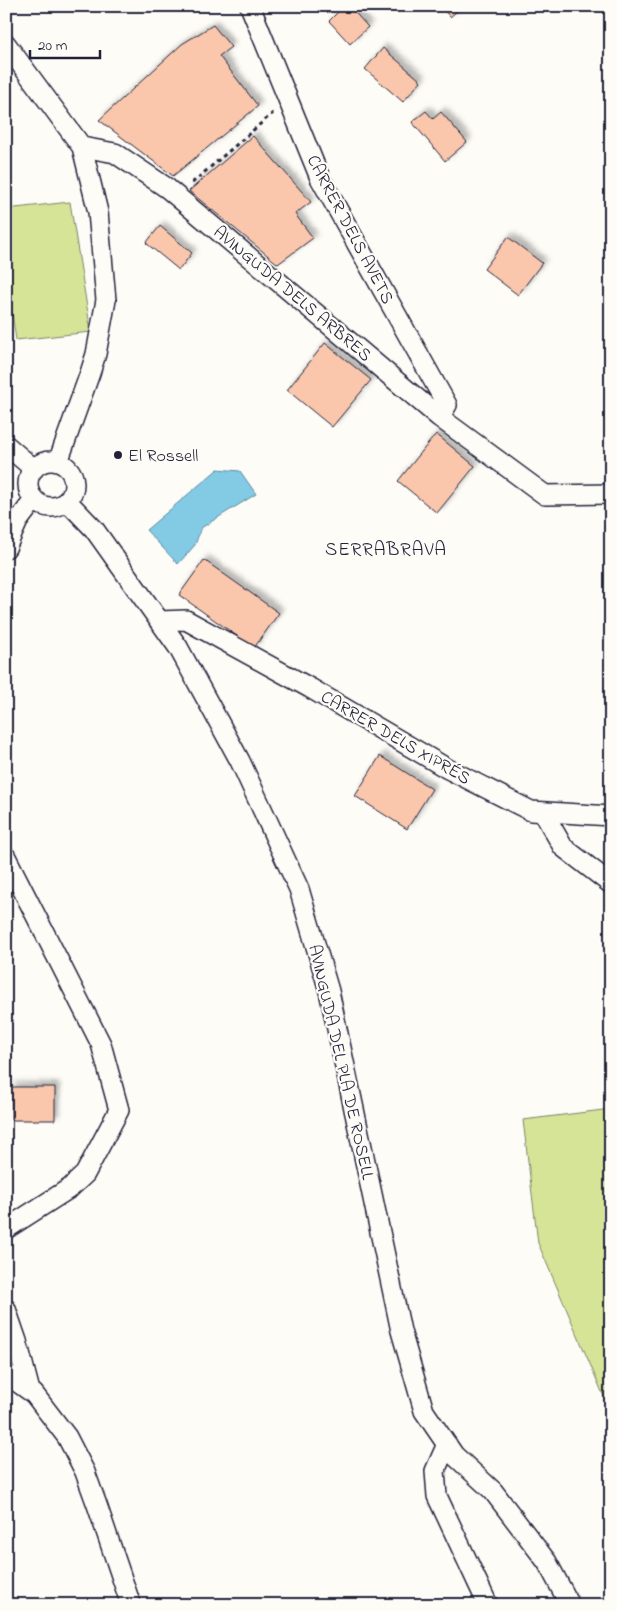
<svg xmlns="http://www.w3.org/2000/svg" width="617" height="1611" font-family="'Indie Flower',sans-serif">
<style>
.green{fill:#d6e497;stroke:#7c8369}
.water{fill:#83cbe4;stroke:#5c87a0}
.building{fill:#fbc7ac;stroke:#22223b;filter:url(#shadow)}
.lines{fill:none;stroke-linecap:round;stroke-linejoin:round}
.street-casing{stroke:#22223b;stroke-width:22}
.path{stroke:#22223b;stroke-width:3;stroke-dasharray:4 4;stroke-linecap:butt}
.street{stroke:#fdfcf7;stroke-width:19}
.poi-dot{fill:#22223b;stroke:#fdfcf7;stroke-width:2}
.labels{text-anchor:middle;stroke-width:4.5;stroke-linejoin:round;paint-order:stroke}
.street-label{font-size:18px;fill:#22223b;stroke:#fdfcf7}
.poi-label{font-size:18px;fill:#22223b;stroke:#fdfcf7;text-anchor:start}
.neighbourhood-label{font-size:19px;letter-spacing:1px;fill:#22223b;stroke:#fdfcf7}
</style>
<defs>
<filter id="shadow"><feDropShadow dx="4.5" dy="-4.5" stdDeviation="2.5" flood-color="#0004"/></filter>
</defs>
<rect width="100%" height="100%" fill="#fdfcf7"/>
<filter id="ink" filterUnits="userSpaceOnUse"><feTurbulence type="fractalNoise" baseFrequency=".02" numOctaves="2"/><feDisplacementMap in="SourceGraphic" scale="10" xChannelSelector="R" yChannelSelector="G"/><feConvolveMatrix kernelMatrix="1 2 1 2 8 2 1 2 1" color-interpolation-filters="sRGB"/></filter>
<g filter="url(#ink)">
<path class="green" d="M70 202 91 332 16 340 6 273V209Z
M611 1109V1413L538 1243 523 1120Z"/>
<path class="water" d="M218 469 240 471 256 494 201 528 195 545 178 564 146 530Z"/>
<path class="building" d="M344 6H349L368 27 350 44 329 21Z
M440 6H463L450 17Z
M213 25 231 47 219 56 258 106 173 176 99 120 182 44Z
M383 48 421 81 403 102 365 69Z
M426 111 433 119 441 112 467 142 445 161 412 122Z
M253 136 311 202 295 214 313 238 278 264 189 191Z
M160 226 192 253 179 270 146 243Z
M508 237 542 263 518 295 484 269Z
M325 343 371 380 332 427 287 390Z
M436 434 475 466 437 513 398 481Z
M204 560 279 613 254 648 179 595Z
M380 756 432 789 407 829 355 796Z
M11 1087H55V1120H11Z"/>
<g class="lines">
<g class="street-casing">
<path id="street" d="M250 6 320 178 447 405 439 417
M6 44 82 147 98 212 106 300 96 354 90 373 58 462
M82 147 115 153 167 188 439 417 545 495 611 494
M6 445 34 469
M28 484a23 23 0 1 1 46 0a23 23 0 1 1-46 0Z
M67 501 94 529 178 647 240 761 299 889 329 991 401 1331 424 1411 454 1455 493 1491 547 1562 570 1605
M6 548 18 521 34 500
M159 621 186 620 310 688 448 769 531 811 611 816
M543 812 563 847 611 884
M6 857 101 1044 119 1110 85 1174 70 1188 6 1229
M6 1309 17 1341 30 1391
M6 1374 34 1394 67 1437 85 1472 97 1505 131 1605
M447 1444 435 1471 437 1496 488 1605"/>
</g>
<path class="path" d="M192 183 273 113"/>
<use href="#street" class="street"/>
</g>
</g>
<circle class="poi-dot" cx="118" cy="455" r="5"/>
<g class="labels">
<g class="street-label">
<text transform="translate(351 229) rotate(62)" y="6">CARRER DELS AVETS</text>
<text transform="translate(293 293) rotate(40)" y="6">AVINGUDA DELS ARBRES</text>
<text transform="translate(396 737) rotate(30)" y="6">CARRER DELS XIPRÉS</text>
<text transform="translate(342 1062) rotate(77)" y="6">AVINGUDA DEL PLA DE ROSELL</text>
</g>
<g class="poi-label">
<text x="128" y="461">El Rossell</text>
</g>
<g class="neighbourhood-label">
<text x="386" y="555">SERRABRAVA</text>
</g>
</g>
<rect width="617" height="1611" fill="none" stroke="#fdfcf7" stroke-width="25"/>
<rect x="12" y="12" width="592" height="1586" fill="none" stroke="#22223b" stroke-width="2" filter="url(#ink)"/>
<path d="M30 50v8h70v-8" fill="none" stroke="#22223b" stroke-width="2.5"/>
<text x="38" y="50" font-size="15" fill="#22223b" stroke="#fdfcf7" stroke-width="4" paint-order="stroke">20 m</text>
</svg>
